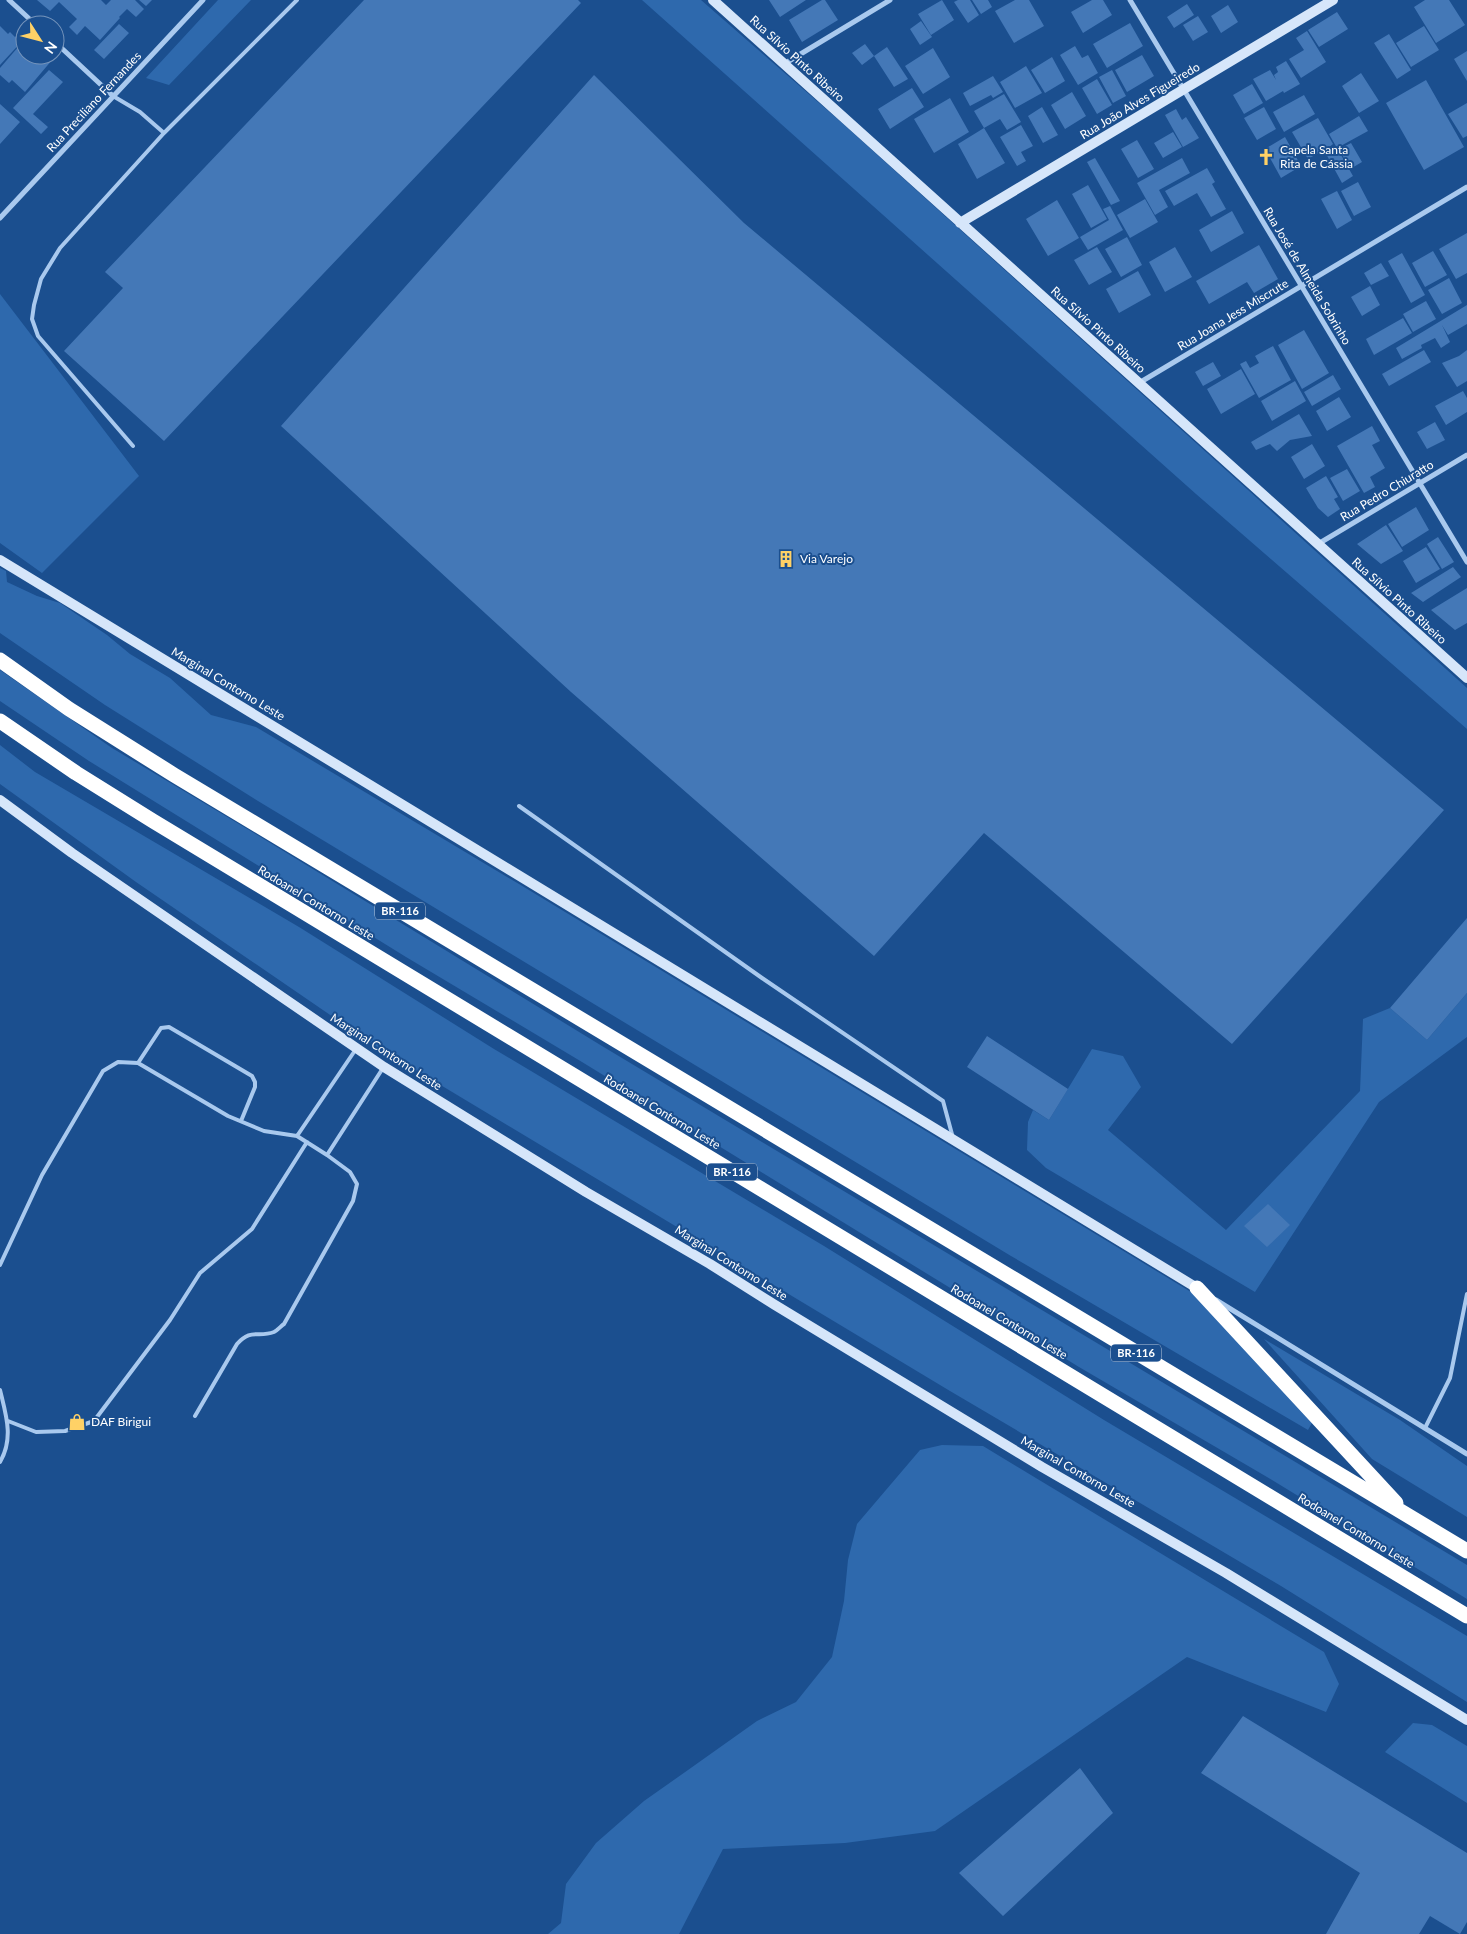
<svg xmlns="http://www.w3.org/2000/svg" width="1467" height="1934" font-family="Lato,sans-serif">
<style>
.green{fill:#2e69ad}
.building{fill:#4478b7}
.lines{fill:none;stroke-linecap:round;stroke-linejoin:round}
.lane{stroke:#a9c9ee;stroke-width:4}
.street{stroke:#a9c9ee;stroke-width:5}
.secondary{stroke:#d6e6fa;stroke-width:10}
.highway{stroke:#fff;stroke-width:15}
.labels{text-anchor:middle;stroke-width:4;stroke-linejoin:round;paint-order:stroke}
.shield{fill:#1b4f8f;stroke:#bbcadd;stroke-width:1}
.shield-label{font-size:11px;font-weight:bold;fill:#fff}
.street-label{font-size:12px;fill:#fff;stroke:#1b4f8f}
.poi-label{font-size:12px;fill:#fff;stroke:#1b4f8f;text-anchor:start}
</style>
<rect width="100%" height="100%" fill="#1b4f8f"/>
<path class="green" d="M218 0H251L169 85 146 78Z
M642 0H701L841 122 1467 688V729L1196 494Z
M0 294 139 476 42 573 0 543Z
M0 568 6 571 7 582 37 596 60 603 107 635 130 654 170 678 211 715 256 727 519 884 1191 1292 1313 1421 1308 1430 1011 1256 258 801 105 705 0 633Z
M0 670 112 748 249 830 602 1046 1467 1565V1599L1267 1477 1079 1367 582 1062 406 957 89 761 0 701Z
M0 745 35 772 299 927 494 1049 824 1246 1104 1420 1467 1636V1702L1281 1586 950 1391 374 1045 136 882 0 784Z
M1467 993V1037L1379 1102 1255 1292 1046 1168 1027 1150 1028 1122 1033 1110 1049 1120 1092 1049 1123 1056 1141 1087 1108 1130 1226 1230 1360 1091 1363 1019 1390 1008 1427 1040Z
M1264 1339 1400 1420 1467 1466V1517L1372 1459Z
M942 1445 983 1446 1324 1652 1339 1684 1326 1712 1187 1657 935 1831 845 1843 723 1849 679 1934H548L561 1923 566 1884 596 1843 644 1801 688 1770 757 1721 796 1702 832 1657 844 1601 848 1560 857 1524 920 1450Z
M1413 1723 1432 1725 1467 1746V1803L1385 1752Z"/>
<path class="building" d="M37 0H101L106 5 111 0H135L144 9 136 17 127 9 119 17 120 18 100 40 85 26 77 35 69 27 77 19 59 2 50 11Z
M139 0H152L146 6Z
M364 0H578L581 3 164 441 64 351 123 288 105 272Z
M769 0H806L780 17Z
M822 0H825L838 20 802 42 789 20Z
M942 0 954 20 931 35 918 14Z
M958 0H970L979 15 968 23 954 2Z
M972 0H988L992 7 981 14Z
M1015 0H1029L1044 26 1014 43 995 11Z
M1092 0H1103L1112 15 1083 33 1071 12Z
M1425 0H1449L1465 25 1436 43 1414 7Z
M1187 4 1194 15 1174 28 1167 17Z
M1228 5 1238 22 1221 33 1211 16Z
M1337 12 1348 29 1319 47 1308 30Z
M1198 16 1208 32 1193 41 1183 25Z
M921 21 932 37 920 45 910 29Z
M1130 23 1143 46 1107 68 1093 44Z
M119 24 129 33 104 59 94 50Z
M0 26 8 34 10 32 15 37 20 32 25 36V38L0 65Z
M1424 26 1439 50 1411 67 1396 43Z
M1307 31 1326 62 1301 78 1289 59 1304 50 1296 38Z
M1389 34 1411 70 1397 79 1374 43Z
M865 44 874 56 862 65 852 53Z
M19 46 25 51V55H30L39 61 44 55 52 60 25 92 12 80 9 83 0 75V68Z
M1075 46 1082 58 1088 55 1098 73 1078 85 1060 55Z
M887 47 908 79 894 87 874 56Z
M933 48 950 77 923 94 905 66Z
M1467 51V81L1454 59Z
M1142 55 1154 76 1127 92 1115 70Z
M1052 57 1065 81 1045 93 1031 70Z
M1286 61 1300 84 1284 93 1283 91 1266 101 1253 79 1270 70 1276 80 1274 75 1278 72 1276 67Z
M1026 66 1042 93 1015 108 1000 82Z
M49 70 63 82 33 114 48 127 41 134 13 108Z
M1112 70 1126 96 1113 103 1099 77Z
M1361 73 1379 101 1359 113 1342 86Z
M594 75 744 223 1444 810 1232 1044 984 833 874 956 571 692 281 426Z
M993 76 1003 92 993 98 991 95 970 106 963 93Z
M1097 79 1112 105 1097 114 1082 88Z
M1426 80 1464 147 1424 170 1386 103Z
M1252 84 1263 103 1244 114 1233 95Z
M912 88 924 107 890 129 878 109Z
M1072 92 1086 116 1065 129 1051 105Z
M1004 94 1021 122 1007 130 1000 119 984 128 974 111Z
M1304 95 1315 114 1284 132 1273 112Z
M950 98 969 132 934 153 914 119Z
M1467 103V136L1463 138 1448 114Z
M0 104 20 122 0 144Z
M1042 107 1058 135 1043 143 1028 116Z
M1264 107 1276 129 1257 140 1244 118Z
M1176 109 1182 120 1186 117 1199 138 1183 147 1165 115Z
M1359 116 1368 131 1337 148 1329 134Z
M1318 118 1333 144 1328 148 1330 152 1337 148 1353 176 1342 183 1324 150 1308 159 1292 132Z
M1021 125 1033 146 1021 152 1026 161 1017 166 1000 137Z
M984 128 1005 163 977 179 958 144Z
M1173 132 1182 147 1163 158 1154 143Z
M1285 137 1301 166 1281 178 1265 149Z
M1137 140 1154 169 1138 178 1121 149Z
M1351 143 1362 162 1350 169 1339 149Z
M1095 158 1120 201 1111 205 1087 162Z
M1182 158 1190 173 1159 190 1168 207 1155 215 1137 183Z
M1207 168 1215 182 1212 184 1226 209 1211 217 1197 193 1174 206 1165 191Z
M1358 182 1371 207 1354 216 1341 191Z
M1088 185 1107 219 1091 228 1072 194Z
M1337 191 1352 220 1337 229 1321 199Z
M1145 199 1158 222 1130 238 1117 215Z
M1057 200 1079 238 1048 256 1026 219Z
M1110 206 1123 230 1088 250 1080 237 1109 220 1103 209Z
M1232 211 1244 233 1211 252 1199 230Z
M1467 233V273L1456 279 1439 249Z
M1127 237 1142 265 1121 277 1105 249Z
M1259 245 1278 279 1254 293 1247 282 1209 304 1196 281Z
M1097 247 1112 272 1089 285 1074 260Z
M1175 247 1192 277 1165 292 1149 262Z
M1433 251 1447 275 1425 287 1412 263Z
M1402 253 1425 295 1411 303 1388 261Z
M1381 263 1389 276 1371 285 1364 273Z
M1138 271 1151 295 1119 313 1106 289Z
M1449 278 1462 303 1442 314 1428 290Z
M1370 286 1380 305 1362 316 1351 297Z
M1426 301 1436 319 1413 332 1403 314Z
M1467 305V324L1448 335 1442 325 1450 342 1441 348 1435 338 1421 345 1422 348 1402 359 1396 348Z
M1403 318 1412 333 1374 355 1366 339Z
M1304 330 1329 373 1302 389 1278 345Z
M1273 346 1291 380 1259 398 1240 364 1246 361 1250 368 1259 363 1255 356Z
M1424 350 1431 362 1389 386 1382 374Z
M1467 350V381L1457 387 1442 363 1459 356Z
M1213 362 1221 376 1203 386 1195 372Z
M1241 369 1255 394 1221 414 1207 389Z
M1333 375 1341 389 1312 406 1304 392Z
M1295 381 1306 401 1272 421 1261 401Z
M1463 391 1467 398V412L1446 425 1435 406Z
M1339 397 1351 417 1327 431 1316 411Z
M1299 414 1312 436 1290 440 1277 451 1270 444 1256 450 1251 442Z
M1435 422 1445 440 1427 449 1417 432Z
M1372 426 1380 441 1372 445 1385 468 1370 477 1375 487 1364 493 1337 446Z
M1312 444 1325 466 1304 479 1291 457Z
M1347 469 1360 491 1343 501 1330 478Z
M1326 476 1338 497 1334 499 1340 509 1328 517 1318 508 1306 488Z
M1416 507 1429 530 1402 547 1388 524Z
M1386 525 1403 551 1381 564 1357 544Z
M1438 537 1454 562 1442 569 1427 544Z
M1426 547 1440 569 1416 583 1403 561Z
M1453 567 1461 577 1423 602 1411 593Z
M1467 588V623L1455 630 1431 610Z
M1467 918V993L1427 1040 1390 1008Z
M987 1036 1068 1089 1049 1120 967 1067Z
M1268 1204 1290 1225 1267 1247 1244 1226Z
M1243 1716 1467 1853V1922L1460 1934 1430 1916 1419 1934H1326L1360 1873 1201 1773Z
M1080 1768 1113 1813 1003 1916 959 1873Z"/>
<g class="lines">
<path class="lane" d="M113 96 140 112 164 133
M133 446 38 336 32 319 34 305 41 279 60 248 164 133 297 0
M519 806 762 978 943 1101 953 1138
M138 1063 161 1028 169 1027 252 1076 255 1082V1087L241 1121
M297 1136 356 1049
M327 1155 383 1068
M0 1265 42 1175 103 1071 118 1062 138 1063 228 1116 264 1131 297 1136 327 1155 350 1172 357 1184 353 1201 284 1324C281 1326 278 1330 274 1332 258 1338 251 1328 237 1344L195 1416
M0 1390C6 1415 14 1438 0 1462
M8 1421 36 1432 65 1431 94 1421 170 1320 200 1273 252 1229 307 1142
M1425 1428 1450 1378 1467 1294"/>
<path class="street" d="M9 0 36 25
M1130 0 1467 562
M55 42 113 96
M784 64 890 0
M0 218 203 0
M1139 383 1467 187
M1318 544 1467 455
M1216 1300 1467 1454"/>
<path class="secondary" d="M713 0 1467 678
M960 223 1333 0
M0 560 1197 1288
M0 800 72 853 384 1067 586 1192 710 1264 775 1305 1042 1467 1226 1573 1467 1720"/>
<path class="highway" d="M0 660 69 709 174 775 1467 1551
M0 721 76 773 153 821 1467 1616
M1197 1288 1396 1503"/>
</g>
<defs>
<g id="church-bare" transform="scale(1.35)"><path d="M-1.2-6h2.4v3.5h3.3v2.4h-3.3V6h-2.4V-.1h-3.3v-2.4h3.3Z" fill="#ffd166" stroke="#1b4f8f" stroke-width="2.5" paint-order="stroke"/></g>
<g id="building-bare" transform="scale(1.35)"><path d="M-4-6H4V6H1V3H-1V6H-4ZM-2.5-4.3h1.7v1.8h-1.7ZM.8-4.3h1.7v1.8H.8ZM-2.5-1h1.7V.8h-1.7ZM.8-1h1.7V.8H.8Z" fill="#ffd166" stroke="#1b4f8f" stroke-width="2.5" paint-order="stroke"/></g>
<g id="shop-bare" transform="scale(1.35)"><path d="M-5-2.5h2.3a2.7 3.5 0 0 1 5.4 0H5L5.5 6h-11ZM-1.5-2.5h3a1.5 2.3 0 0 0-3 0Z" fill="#ffd166" stroke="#1b4f8f" stroke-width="2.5" paint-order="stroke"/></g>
</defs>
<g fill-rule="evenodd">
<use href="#church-bare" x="1266" y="157"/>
<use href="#building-bare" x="786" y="559"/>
<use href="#shop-bare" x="77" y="1422"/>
</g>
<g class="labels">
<g class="shield">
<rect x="375" y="902.5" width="50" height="17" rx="4"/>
<rect x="707" y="1163.5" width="50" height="17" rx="4"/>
<rect x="1111" y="1344.5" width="50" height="17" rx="4"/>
</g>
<g class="shield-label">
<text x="400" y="915">BR-116</text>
<text x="732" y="1176">BR-116</text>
<text x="1136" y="1357">BR-116</text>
</g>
<g class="street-label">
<text transform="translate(797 59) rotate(42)" y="4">Rua Sílvio Pinto Ribeiro</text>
<text transform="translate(1140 101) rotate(-31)" y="4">Rua João Alves Figueiredo</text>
<text transform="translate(94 102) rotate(-47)" y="4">Rua Preciliano Fernandes</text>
<text transform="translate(1307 276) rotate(59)" y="4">Rua José de Almeida Sobrinho</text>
<text transform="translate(1233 315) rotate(-31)" y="4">Rua Joana Jess Miscrute</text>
<text transform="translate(1098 330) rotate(42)" y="4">Rua Sílvio Pinto Ribeiro</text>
<text transform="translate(1387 491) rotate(-31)" y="4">Rua Pedro Chiuratto</text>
<text transform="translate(1399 601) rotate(42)" y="4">Rua Sílvio Pinto Ribeiro</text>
<text transform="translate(228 684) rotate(31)" y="4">Marginal Contorno Leste</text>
<text transform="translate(316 903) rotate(31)" y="4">Rodoanel Contorno Leste</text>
<text transform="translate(386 1052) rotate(33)" y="4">Marginal Contorno Leste</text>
<text transform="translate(662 1112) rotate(31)" y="4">Rodoanel Contorno Leste</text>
<text transform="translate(731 1263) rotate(32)" y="4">Marginal Contorno Leste</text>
<text transform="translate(1009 1322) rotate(31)" y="4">Rodoanel Contorno Leste</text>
<text transform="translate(1078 1472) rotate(30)" y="4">Marginal Contorno Leste</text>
<text transform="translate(1356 1531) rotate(31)" y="4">Rodoanel Contorno Leste</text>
</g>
<g class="poi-label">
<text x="1280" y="154">Capela Santa<tspan x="1280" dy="14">Rita de Cássia</tspan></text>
<text x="800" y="563">Via Varejo</text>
<text x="91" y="1426">DAF Birigui</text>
</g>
</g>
<g transform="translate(40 40) rotate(126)"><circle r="24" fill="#1b4f8f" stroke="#7695bc"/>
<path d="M0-4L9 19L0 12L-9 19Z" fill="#ffd166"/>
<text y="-8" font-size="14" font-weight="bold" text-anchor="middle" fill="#ffffff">N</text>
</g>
</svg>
